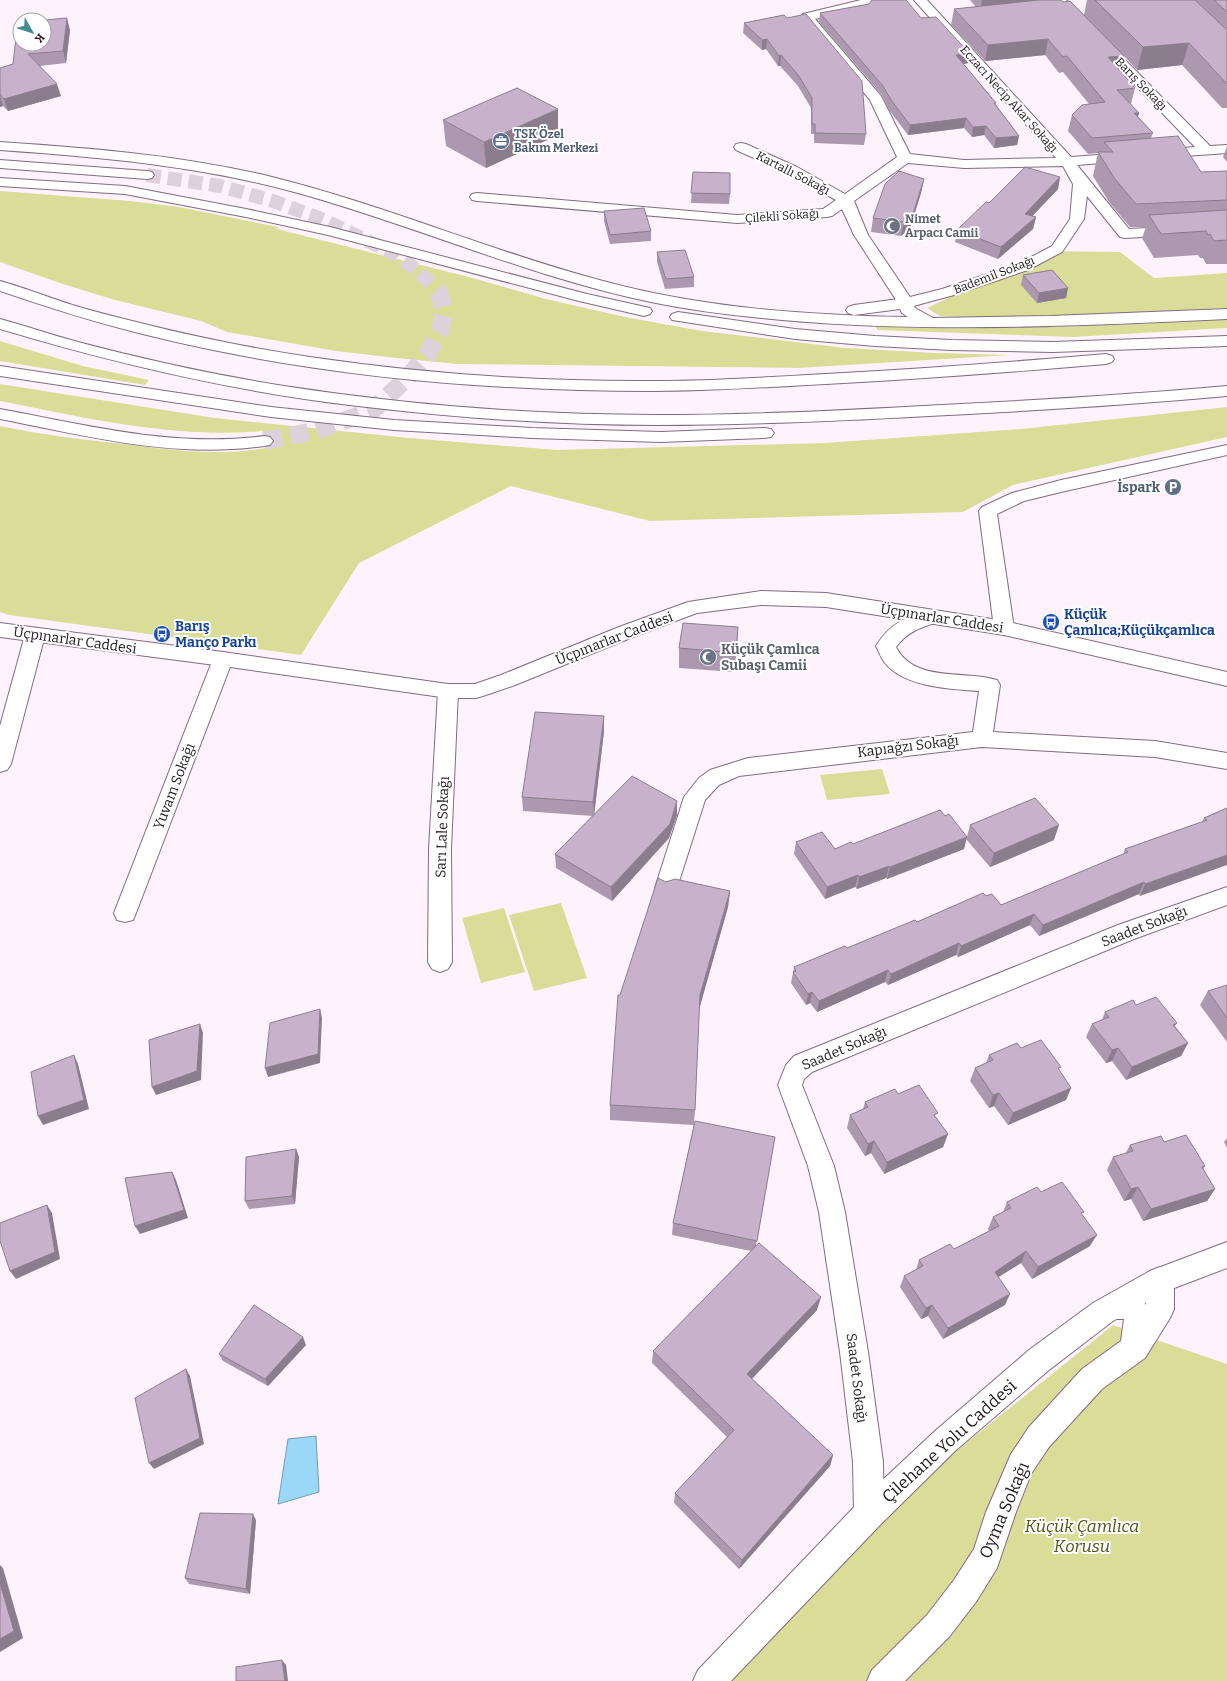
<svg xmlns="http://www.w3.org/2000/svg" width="1227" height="1681" font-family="Bitter,serif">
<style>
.green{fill:#dadd98}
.water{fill:#9bd7f6;stroke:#769db5}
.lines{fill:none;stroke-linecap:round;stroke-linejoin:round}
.trunk-tunnel-far1{stroke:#ddd2dc;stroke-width:14;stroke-dasharray:14 7;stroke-linecap:butt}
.trunk-tunnel{stroke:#ddd2dc;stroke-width:18;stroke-dasharray:18 9;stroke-linecap:butt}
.minor-casing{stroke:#826b80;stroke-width:2}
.tertiary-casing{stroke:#826b80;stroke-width:2}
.trunk-casing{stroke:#826b80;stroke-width:2}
.minor{fill:#fff;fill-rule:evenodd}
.tertiary{fill:#fff;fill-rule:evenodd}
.trunk{fill:#fff;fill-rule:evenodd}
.wall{fill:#ac99af}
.shaded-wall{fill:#8c7d8e}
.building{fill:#c8b2cb;stroke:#8c7d8e}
.labels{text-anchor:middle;stroke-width:4;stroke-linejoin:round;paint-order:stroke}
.far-street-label{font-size:12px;fill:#1f161e;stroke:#fff}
.far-service-label{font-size:12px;font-weight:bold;fill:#4e5e75;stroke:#fff;text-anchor:start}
.far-worship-label{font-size:12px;font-weight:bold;fill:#5b616d;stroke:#fff;text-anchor:start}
.service-label{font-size:14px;font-weight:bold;fill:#4e5e75;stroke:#fff;text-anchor:end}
.transit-label{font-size:14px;font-weight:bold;fill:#164399;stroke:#fff;text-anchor:start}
.street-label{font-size:14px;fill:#1f161e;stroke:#fff}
.worship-label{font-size:14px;font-weight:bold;fill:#5b616d;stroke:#fff;text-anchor:start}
.near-street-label{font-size:17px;fill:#1f161e;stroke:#fff}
.near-park-label{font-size:17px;font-style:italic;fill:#52531d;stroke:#fff}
</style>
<rect width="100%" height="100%" fill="#fef3fd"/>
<path class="green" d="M0 191 130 201 179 207 278 227 277 229 473 278 546 299 625 317 702 331 846 348 936 353 1010 355 798 368 457 364 396 358 336 351 227 332 201 321 115 300 63 284 0 262Z
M1046 251 1120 252 1154 278 1227 273V308L998 319 940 316 927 308Z
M1227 319V328L1073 337 878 330 874 326C990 332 1110 325 1227 319Z
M0 341 83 366 149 380 145 385 0 361Z
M0 384 215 418 409 438 557 450 825 443 1021 429 1227 407V437L1013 485 963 512 650 521 511 486 359 563 301 655 9 615 0 612V426C38 434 77 439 115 443 165 449 215 457 265 448L263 431C174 439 86 418 0 401Z
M882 769 890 794 827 800 820 775Z
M561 903 587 978 534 991 509 915Z
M504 908 525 972 481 983 462 918Z
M1113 1325 1227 1364V1681H724L935 1468Z"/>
<path class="water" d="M316 1436 319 1492 278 1504 288 1439Z"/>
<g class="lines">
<path class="trunk-tunnel-far1" d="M147 175 220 186 273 201 324 220 395 254 419 272 432 285"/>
<path class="trunk-tunnel" d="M264 441 314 431 372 411 407 378 427 355 440 331 444 312 439 292 431 284"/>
<g class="minor-casing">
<path id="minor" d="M861 0H874L868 7 815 19 881 96 910 154 964 160 1056 158 914 0H927L1071 157 1126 153 1131 154 1133 157 1131 160 1126 161 1077 165 1129 229 1227 224V232L1125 238 1120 237 1087 196 1084 219 1062 252 1028 270 954 295 906 308 900 306 854 235 842 209 832 216 827 217 737 223 477 201 472 200 470 197 472 194 477 193 737 215 823 209 836 200 787 173 736 150 734 147 736 144 741 143 746 144 797 167 845 194 897 157 870 100 801 17 803 14ZM908 163 964 168 1063 166 1073 184 1070 219 1052 246 1018 264 942 289 910 297 868 235 854 201Z
M1053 0H1066L1210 146 1227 145V153L1158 158 1153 157 1151 154 1153 151 1158 150 1195 147Z
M1227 445V455L1061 492 1024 501 997 514 1014 628 1011 633 1004 635 997 633 994 628 979 511 982 507 1012 493 1061 480Z
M931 610 938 612 941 617 938 622C921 627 907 632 896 647 914 683 965 670 997 680L1000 685 993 732 1155 741 1227 753V769L1155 757 982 747 739 776 719 785 705 800 677 888 674 894 666 897 658 894 655 888 684 797 699 778 710 770 748 758 973 732 979 691C950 689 904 687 885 663 881 658 879 652 876 646 890 623 906 617 931 610Z
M35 628 42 630 45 635 11 764 7 770 0 772V726L25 635 28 630Z
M223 652 230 654 233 659 136 913 133 920 125 922 117 920 114 913 213 659 216 654Z
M448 684 455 686 458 691 451 849 452 962 448 969 440 972 432 969 428 962 429 849 438 691 441 686Z
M1227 887V905L1134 939 812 1072 804 1079 802 1085 834 1166 845 1212 868 1352 883 1462 884 1514 880 1525 869 1529 858 1525 854 1514 853 1462 840 1352 819 1212 808 1166 778 1085 786 1065 794 1056 1118 925Z
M1160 1267 1170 1271 1174 1280V1309L1170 1318 1145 1358 1102 1389 1049 1447 1031 1474 1016 1512 997 1568 976 1602 949 1637 905 1681H867L872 1670 927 1615 954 1580 974 1549 986 1512 1011 1454 1029 1427 1082 1369 1121 1341 1124 1319H1114L1104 1315 1100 1306 1104 1297C1121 1290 1135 1289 1146 1305V1280L1150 1271Z"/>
</g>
<g class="tertiary-casing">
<path id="tertiary" d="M761 591 826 593 1004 621 1227 672V686L1004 635 826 607 761 605 697 613 633 637 515 685 483 696 476 698H448L223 666 0 637V623L223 652 448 684H475L501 675 619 627 688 602Z
M1227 1242V1268L1169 1290 1113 1321 1049 1370 955 1451 880 1525 731 1681H693L698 1670 858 1503 935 1431 1029 1350 1093 1303 1150 1271Z"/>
</g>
<g class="trunk-casing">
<path id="trunk" d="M0 142C90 148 180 155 268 176 382 204 490 251 603 281 702 308 806 315 908 317L902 313 900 309 854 315 848 313 846 310 848 307 854 305 906 298 912 300 915 308 933 318 1050 316 1227 309V319C1079 326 930 333 782 320 738 316 694 311 651 302 530 277 417 226 298 193 201 166 100 157 0 150Z
M0 160 147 171 152 172 154 175 152 178 147 179 0 168Z
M0 178 125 186 246 209 330 227 587 294 650 308 652 311 650 314 644 316 579 301 328 235 246 217 125 194 0 186Z
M0 281C29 289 57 301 86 309 160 329 234 346 310 357 425 374 542 382 658 381 714 381 770 377 826 374 919 369 1013 362 1106 354L1112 356 1114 359 1112 362 1106 364C1013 372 919 379 826 384 768 387 710 391 652 391 484 391 314 376 151 336 100 324 50 308 0 291Z
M678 312 795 329 875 336 951 340 1053 342 1227 336V346L1053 352 951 350 875 346 795 339 672 320 670 317 672 314Z
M0 319C26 326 52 335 78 342 146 360 215 375 284 386 407 405 532 415 656 415 745 415 834 411 923 406 1024 401 1126 395 1227 386V396C1128 405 1029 411 929 416 838 421 747 425 656 425 557 425 457 418 358 406 236 392 117 364 0 329Z
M0 366 271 407 394 420 532 428 661 432 765 428 771 429 774 433 771 437 765 438 661 442 532 438 394 430 271 417 0 376Z
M0 409C87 425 175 448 264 436L270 437 273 441 270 445 264 446C175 459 87 436 0 419Z"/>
</g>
<use href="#minor" class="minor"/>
<use href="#tertiary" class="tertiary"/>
<use href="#trunk" class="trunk"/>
</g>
<path class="wall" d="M970 0H1061L1063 2 1084 15 1087 0H1227V108H1222L1182 65 1137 70 1124 56 1120 72 1135 88 1131 104 1138 117 1153 133 1151 138 1201 172 1227 171V264H1206L1203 258H1200L1198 255 1154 258 1142 238 1146 227H1130L1109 202 1093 176 1098 153 1088 154 1068 131 1072 115 1089 104 1063 72 1059 73 1045 55 985 61 951 25 954 9 976 7Z
M820 13 921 18 969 63 963 64 996 103V105L1019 136 1017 145 994 148 984 135 972 137 964 128 908 135 889 110 882 95 819 22Z
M784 15 866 134 864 145 814 143V134H811V108L798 86 780 66H778L766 49 762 50 743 33 744 23Z
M17 29 70 30 66 63 40 66 61 96 8 111 3 106 0 107V68L13 64Z
M443 120 558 135 486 168 446 146Z
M1227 146V162L1223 157Z
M693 172 730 194 729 204 691 203Z
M1060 177 1058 189 1032 216 1036 217 1033 229 998 259 955 242 957 230 989 203Z
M924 179 921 193 910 228 901 236 871 232 873 218Z
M604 211 651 231V241L610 244 604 221Z
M657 252 694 277V287L665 289 657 262Z
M1023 275 1068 288 1066 298 1037 303 1021 285Z
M737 647 734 672 679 668V648Z
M604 731 594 815H677L669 838 612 901 556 868 555 854 593 816 523 811 522 797Z
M1227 808 1140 896 1139 894 1039 936 1030 925 958 957 956 955 888 985 885 982 817 1012 810 1003 806 1005 791 983 794 967 847 948 986 896 1001 905 1123 855 1125 849 1202 822 1204 818Z
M945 816 967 837 970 825 1054 840 990 867 966 839 964 849 887 879 886 878 857 889 855 887 825 899 794 854 796 842 835 849 853 844Z
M666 882 730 891 728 907 699 1008 695 1110 694 1123 775 1137 756 1246 817 1310 752 1379 833 1455 830 1466 739 1569 674 1503 675 1493 727 1437 652 1363 653 1351 751 1251 672 1235 673 1223 694 1125 610 1120V1105L620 995Z
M1227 985V1042L1200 1005 1208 991Z
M1136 1005 1177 1023 1175 1026 1188 1043 1181 1056 1126 1080 1112 1061 1106 1063 1086 1037 1092 1024 1102 1020 1105 1012Z
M1021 1048 1059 1071 1071 1088 1066 1100 1008 1125 994 1106 989 1108 970 1081 975 1068 986 1063 989 1055Z
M898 1094 936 1118 948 1134 943 1147 884 1174 871 1153 865 1156 847 1128 850 1115 863 1109 865 1102Z
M1227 1138V1148L1224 1142Z
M1130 1145 1205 1166 1203 1170 1215 1189 1207 1201 1143 1221 1131 1199 1124 1201 1107 1170 1113 1157 1125 1154Z
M296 1149 299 1157 295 1204 249 1209 245 1201Z
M1041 1192 1082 1215 1090 1246 1032 1279 1021 1263 998 1277 1005 1305 943 1339 928 1316 921 1319 900 1287 904 1276 916 1270 919 1260 954 1249 989 1231 988 1229 993 1217 1003 1212 1007 1202Z
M306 1345 268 1386 223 1361 219 1354Z
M256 1520 250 1594 189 1584 185 1578Z"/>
<path class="shaded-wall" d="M982 0H1046L980 11Z
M67 18 70 30 66 63 63 51Z
M767 39 766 49 762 50V40Z
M1048 39 1045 55 985 61 988 45Z
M1189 43 1182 65 1137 70 1143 47Z
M970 54 969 63 955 65 956 55Z
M781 55 780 66H778L779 56Z
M1124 56 1120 72 1108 57Z
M57 84 61 96 8 111 4 99Z
M0 96 3 106 0 107Z
M558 109V135L486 168 484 142Z
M1134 113H1139L1135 129Z
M966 118 964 128 908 135 910 125Z
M986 126 984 135 972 137 973 127Z
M1019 136 1017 145 994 148 996 138Z
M1060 177 1058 189 1023 226 1025 214Z
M924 179 921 193 910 228 901 236 904 222Z
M1036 217 1033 229 998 259 1001 247Z
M1068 288 1066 298 1037 303 1039 293Z
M738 627 737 647 734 672 736 653Z
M604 716V731L594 816 593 802Z
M677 801V815L669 838 612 901 611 887Z
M1059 825 1054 840 990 867 994 853Z
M967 837 964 849 887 879 890 867Z
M1227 855V865L1140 896 1145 884Z
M889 866 886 878 857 889 859 877Z
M858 875 855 887 825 899 827 887Z
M1144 882 1139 894 1039 936 1043 925Z
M730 891 728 907 699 1010 700 995Z
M1034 914 1030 925 958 957 961 946Z
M959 943 956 955 888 985 891 974Z
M888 970 885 982 817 1012 819 1001Z
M812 992 810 1003 806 1005 808 994Z
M320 1009 322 1018 320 1063 268 1077 265 1068Z
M200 1024 203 1033 201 1080 156 1095 152 1087Z
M1188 1043 1181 1056 1126 1080 1132 1067Z
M1118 1048 1112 1061 1106 1063 1112 1050Z
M74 1055 78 1064 89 1109 43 1125 38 1116Z
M1071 1088 1066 1100 1008 1125 1013 1113Z
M999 1093 994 1106 989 1108 993 1095Z
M948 1134 943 1147 884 1174 887 1162Z
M874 1141 871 1153 865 1156 868 1144Z
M296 1149 299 1157 295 1204 292 1196Z
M172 1172 176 1180 188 1218 140 1234 135 1226Z
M1138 1187 1131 1199 1124 1201 1131 1189Z
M1215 1189 1207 1201 1143 1221 1151 1209Z
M47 1205 52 1213 60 1259 16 1279 10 1271Z
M1097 1235 1090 1246 1032 1279 1038 1267Z
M1026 1251 1021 1263 989 1283 995 1272Z
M1010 1294 1005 1305 943 1339 948 1328Z
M821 1297 817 1310 745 1386 747 1374Z
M932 1305 928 1316 921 1319 926 1308Z
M303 1337 306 1345 268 1386 265 1379Z
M186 1369 190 1376 204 1444 154 1469 149 1463Z
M833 1455 830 1466 739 1569 742 1560Z
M253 1514 256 1520 250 1594 246 1589Z
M0 1565 3 1568 23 1638 0 1652Z
M282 1660 286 1665 288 1681H285Z"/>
<path class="building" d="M872 0H906L921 18 936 17 970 54 956 55 996 103H994L1019 136 996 138 986 126 973 127 966 118 910 125 891 100 883 86 820 13 869 4Z
M1039 0H1061L1063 2 1070 1 1124 56 1108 57 1135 88 1117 90 1139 113H1134L1153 133 1092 138 1072 115 1082 105 1105 102 1067 56 1063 57 1048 39 988 45 954 9Z
M1095 0H1195L1227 30V84L1189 43 1143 47Z
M1214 0H1227V12Z
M806 14 862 81 866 134 815 133V124H812V98L799 76 781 55 779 56 767 39 762 40 744 23 784 15 787 18Z
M67 18 63 51 28 54 57 84 4 99 0 94V68L13 64 17 29H20V44H44V20Z
M517 88 558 109 484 142 443 120Z
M1178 136 1201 172 1227 171V200L1136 204 1115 179 1098 152H1113L1104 142Z
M1025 167 1060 177 1025 214 1036 217 1001 247 957 230 986 202 989 203Z
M899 171 924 179 913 214 904 222 873 218 885 184Z
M693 172 730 173V194L691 193Z
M644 208 651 231 610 235 604 211Z
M1227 210V240L1214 241 1210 234 1208 235 1206 231 1161 234 1149 215Z
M685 250 694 277 666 279 657 252Z
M1052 270 1068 288 1039 293 1023 275Z
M683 623 738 627 736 653 679 648Z
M535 712 604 716 593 802 522 797Z
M632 776 677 801 670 824 611 887 555 854Z
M1035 798 1059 825 994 853 970 825Z
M1227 808V855L1145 884 1144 882 1043 925 1034 914 961 946 959 943 891 974 888 970 819 1001 812 992 808 994 793 972 796 971 794 967 845 946 847 948 915 920 917 922 983 893 986 896 992 894 1001 905 1128 852 1125 849 1207 820 1204 818Z
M940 810 945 816 949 814 967 837 890 867 889 866 859 877 858 875 827 887 796 842 822 832 835 849 851 842 853 844Z
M658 878 666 882 675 879 730 891 700 995 695 1110 610 1105 618 995H620Z
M1227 985V1018L1208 991Z
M1156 997 1177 1023 1173 1025 1188 1043 1132 1067 1118 1048 1112 1050 1092 1024 1109 1017 1105 1012 1133 1000 1136 1005Z
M320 1009 318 1054 265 1068 270 1023Z
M200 1024 197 1071 152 1087 149 1040Z
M1041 1040 1061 1067 1058 1068 1071 1088 1013 1113 999 1093 993 1095 975 1068 993 1060 989 1055 1017 1043 1021 1048Z
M74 1055 84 1100 38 1116 31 1072Z
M919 1085 938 1113 934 1115 948 1134 887 1162 874 1141 868 1144 850 1115 868 1107 865 1102 895 1089 898 1094Z
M695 1121 775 1137 757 1241 673 1223Z
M1186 1135 1205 1166 1202 1167 1215 1189 1151 1209 1138 1187 1131 1189 1113 1157 1133 1151 1130 1145 1161 1136 1164 1142Z
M296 1149 292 1196 245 1201 246 1157Z
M172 1172 184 1210 135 1226 125 1178Z
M1062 1182 1084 1212 1081 1213 1097 1235 1038 1267 1026 1251 995 1272 1010 1294 948 1328 932 1305 926 1308 904 1276 923 1266 919 1260 950 1244 954 1249 999 1226 993 1217 1011 1208 1007 1202 1037 1187 1041 1192Z
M47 1205 55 1252 10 1271 0 1241V1223Z
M759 1243 821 1297 747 1374 833 1455 742 1560 675 1493 734 1430 653 1351Z
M254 1305 303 1337 265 1379 219 1354Z
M186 1369 200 1438 149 1463 135 1398Z
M200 1513 253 1514 246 1589 185 1578Z
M0 1583 14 1631 0 1639Z
M282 1660 285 1681H236V1667Z"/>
<defs>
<g id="office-disc" transform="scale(0.9)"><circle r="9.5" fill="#5c6f8a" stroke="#fff"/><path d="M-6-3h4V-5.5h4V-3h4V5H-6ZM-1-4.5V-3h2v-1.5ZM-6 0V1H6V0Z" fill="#fff"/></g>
<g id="mosque-disc" transform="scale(0.9)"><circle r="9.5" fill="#6b7280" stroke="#fff"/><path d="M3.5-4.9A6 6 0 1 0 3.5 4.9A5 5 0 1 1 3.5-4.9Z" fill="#fff"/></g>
<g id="parking-disc" transform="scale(0.9)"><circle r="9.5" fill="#5c6f8a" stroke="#fff"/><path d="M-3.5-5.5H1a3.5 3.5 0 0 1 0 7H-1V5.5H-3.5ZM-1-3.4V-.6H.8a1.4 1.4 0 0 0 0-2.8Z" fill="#fff"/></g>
<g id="bus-disc" transform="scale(0.9)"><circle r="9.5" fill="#1a4fb4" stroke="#fff"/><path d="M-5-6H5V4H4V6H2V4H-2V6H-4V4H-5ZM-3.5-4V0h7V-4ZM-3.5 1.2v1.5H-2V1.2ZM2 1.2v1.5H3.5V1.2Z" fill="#fff"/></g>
</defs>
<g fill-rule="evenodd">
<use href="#office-disc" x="501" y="141"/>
<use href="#mosque-disc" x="892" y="226"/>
<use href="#parking-disc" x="1173" y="487"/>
<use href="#bus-disc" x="1051" y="622"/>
<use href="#bus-disc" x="162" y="634"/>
<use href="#mosque-disc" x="708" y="657"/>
</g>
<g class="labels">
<g class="far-street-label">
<text transform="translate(1141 84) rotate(46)" y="4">Barış Sokağı</text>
<text transform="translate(1009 99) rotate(48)" y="4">Eczacı Necip Akar Sokağı</text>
<text transform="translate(793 173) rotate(27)" y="4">Kartallı Sokağı</text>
<text transform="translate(782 216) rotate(-4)" y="4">Çilekli Sokağı</text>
<text transform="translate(994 275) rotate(-21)" y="4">Bademil Sokağı</text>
</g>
<g class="far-service-label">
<text x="514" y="138">TSK Özel<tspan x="514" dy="14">Bakım Merkezi</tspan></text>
</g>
<g class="far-worship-label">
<text x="905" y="223">Nimet<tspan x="905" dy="14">Arpacı Camii</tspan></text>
</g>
<g class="service-label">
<text x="1160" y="492">İspark</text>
</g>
<g class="transit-label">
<text x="1064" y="619">Küçük<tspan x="1064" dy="16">Çamlıca;Küçükçamlıca</tspan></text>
<text x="175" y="631">Barış<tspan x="175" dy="16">Manço Parkı</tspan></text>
</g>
<g class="street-label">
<text transform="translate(942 618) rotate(9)" y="5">Üçpınarlar Caddesi</text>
<text transform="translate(614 638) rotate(-21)" y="5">Üçpınarlar Caddesi</text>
<text transform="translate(75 640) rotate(8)" y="5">Üçpınarlar Caddesi</text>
<text transform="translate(908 746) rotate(-7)" y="5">Kapıağzı Sokağı</text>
<text transform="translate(174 786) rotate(-69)" y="5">Yuvam Sokağı</text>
<text transform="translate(442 827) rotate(-88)" y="5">Sarı Lale Sokağı</text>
<text transform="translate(1144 926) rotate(-21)" y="5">Saadet Sokağı</text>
<text transform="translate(844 1048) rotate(-23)" y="5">Saadet Sokağı</text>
<text transform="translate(857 1378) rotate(83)" y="5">Saadet Sokağı</text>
</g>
<g class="worship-label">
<text x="721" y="654">Küçük Çamlıca<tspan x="721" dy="16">Subaşı Camii</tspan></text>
</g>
<g class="near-street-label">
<text transform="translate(949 1441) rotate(-42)" y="6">Çilehane Yolu Caddesi</text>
<text transform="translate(1004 1510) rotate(-67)" y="6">Oyma Sokağı</text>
</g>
<g class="near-park-label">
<text x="1082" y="1532">Küçük Çamlıca<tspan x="1082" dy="20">Korusu</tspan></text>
</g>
</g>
<g transform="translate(32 32) rotate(129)"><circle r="19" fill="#ffffff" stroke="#a5a2a5"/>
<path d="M0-3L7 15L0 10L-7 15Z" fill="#448a95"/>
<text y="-6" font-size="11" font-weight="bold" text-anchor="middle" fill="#1f161e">K</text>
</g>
</svg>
